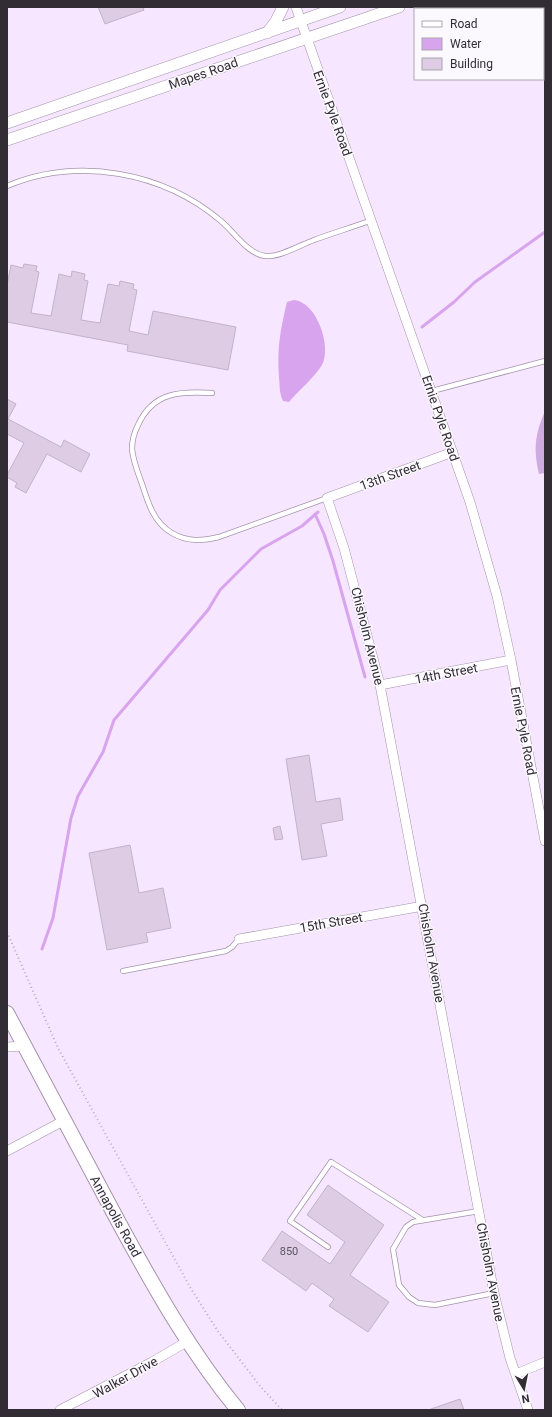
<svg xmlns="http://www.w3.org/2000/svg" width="552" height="1417" font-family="Roboto,sans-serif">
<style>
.green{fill:#cfacdf}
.water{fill:#d7a4ed}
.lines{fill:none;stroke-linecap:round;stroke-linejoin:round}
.stream{stroke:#d7a4ed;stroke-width:3}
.building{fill:#ddcce4;stroke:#c3b2ca}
.service-casing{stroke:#a393aa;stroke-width:6}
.minor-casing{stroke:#a393aa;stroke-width:10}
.tertiary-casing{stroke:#a393aa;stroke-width:12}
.primary-casing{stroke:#a393aa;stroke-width:16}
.path{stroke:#b7aabe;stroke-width:2;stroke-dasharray:1 3;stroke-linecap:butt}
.service{stroke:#fff;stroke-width:4.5}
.minor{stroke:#fff;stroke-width:9}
.tertiary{stroke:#fff;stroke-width:11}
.primary{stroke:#fff;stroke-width:14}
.labels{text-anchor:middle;stroke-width:3;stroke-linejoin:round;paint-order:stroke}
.number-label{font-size:11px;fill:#5d5461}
.street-label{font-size:13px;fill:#322c35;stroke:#fcf9fe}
</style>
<rect width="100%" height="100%" fill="#f7e6ff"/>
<path class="green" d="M545 411V473L539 474C533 449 535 434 545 411Z"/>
<path class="water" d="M294 300C317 302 332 347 322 365 315 377 298 391 289 402L283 401C279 392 280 387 279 377 277 348 280 331 287 302Z"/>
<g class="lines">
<path class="stream" d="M422 327 454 302 475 282 545 232
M315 514 324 534 333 561 365 677
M42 949 53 918 71 818 78 796 103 752 114 720 208 610 220 590 261 549 302 526 318 512"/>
</g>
<path class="building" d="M98 7H143L144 10 105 24Z
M24 264 37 266 36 271 39 272 31 313 51 316 59 274 71 277 72 271 85 274 84 280 88 281 81 320 100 323 108 284 119 286 120 281 134 284 133 289 137 290 129 331 148 335 153 311 236 327 228 370 127 351 128 345 7 322V285L11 265 23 268Z
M7 399 16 404 8 419 61 447 64 440 90 454 81 472 47 454 26 493 15 487 17 483 7 477V475L24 443 7 434Z
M309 755 316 802 340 798 343 820 321 824 327 856 302 860 286 759Z
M280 826 283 839 275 840 273 828Z
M130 845 139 893 163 888 171 928 146 933 148 942 107 950 89 853Z
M328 1185 384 1225 350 1275 389 1302 368 1332 329 1306 334 1299 312 1283 306 1291 262 1260 282 1231 330 1264 345 1242 307 1215Z
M460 1399 464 1410H428Z"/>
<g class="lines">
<g class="service-casing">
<path id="service" d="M7 186C78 156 163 172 221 221 234 232 248 254 265 256 281 257 300 245 314 240 333 233 353 227 372 220
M432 391 545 361
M212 393C180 391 153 392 138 425 134 433 132 440 132 449 133 461 138 473 142 484 148 503 154 523 172 533 187 542 202 541 219 537L327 498
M123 971 226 951 232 947 239 939
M479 1211 413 1222 406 1227 393 1249 399 1285 409 1297 418 1303 435 1305 494 1293
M328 1247 290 1221 331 1162 421 1219"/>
</g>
<g class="minor-casing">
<path id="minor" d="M296 7 470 502 497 596 511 660 545 841
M453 452 327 498 344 548 380 685 494 1293 510 1358 528 1410
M380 685 511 660
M239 939 423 906
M7 1047 24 1046
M7 1151 63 1121
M516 1374 545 1362
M60 1410 152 1362 188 1341"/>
</g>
<g class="tertiary-casing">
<path id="tertiary" d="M267 33 276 21 283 7
M7 123 340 7
M7 140 399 7"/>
</g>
<g class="primary-casing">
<path id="primary" d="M7 1013C44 1083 81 1152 118 1221 154 1287 191 1353 238 1410"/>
</g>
<path class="path" d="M7 932 58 1048 190 1287 217 1330 260 1386 282 1410"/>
<use href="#service" class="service"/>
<use href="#minor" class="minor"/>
<use href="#tertiary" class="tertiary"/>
<use href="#primary" class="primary"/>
</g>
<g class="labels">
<g class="number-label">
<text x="289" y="1255">850</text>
</g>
<g class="street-label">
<text transform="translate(203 73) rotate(-19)" y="5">Mapes Road</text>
<text transform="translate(333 113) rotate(70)" y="5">Ernie Pyle Road</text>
<text transform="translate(441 418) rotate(71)" y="5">Ernie Pyle Road</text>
<text transform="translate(390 475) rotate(-20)" y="5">13th Street</text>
<text transform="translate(368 636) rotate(76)" y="5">Chisholm Avenue</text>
<text transform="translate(446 673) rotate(-11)" y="5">14th Street</text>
<text transform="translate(524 731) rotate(79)" y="5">Ernie Pyle Road</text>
<text transform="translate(331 922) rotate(-10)" y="5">15th Street</text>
<text transform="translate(432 953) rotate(80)" y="5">Chisholm Avenue</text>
<text transform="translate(116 1216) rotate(61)" y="5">Annapolis Road</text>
<text transform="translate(491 1272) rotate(79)" y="5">Chisholm Avenue</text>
<text transform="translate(125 1377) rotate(-29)" y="5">Walker Drive</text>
</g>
</g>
<rect width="552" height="1417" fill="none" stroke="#322c35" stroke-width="16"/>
<rect x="414" y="8" width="130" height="72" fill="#fcf9fe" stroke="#aba7ae"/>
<rect x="422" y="21" width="20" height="6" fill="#ffffff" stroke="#aba7ae"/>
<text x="450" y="28" font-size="12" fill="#322c35">Road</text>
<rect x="422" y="38" width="20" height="12" fill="#d7a4ed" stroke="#aba7ae"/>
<text x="450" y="48" font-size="12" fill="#322c35">Water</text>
<rect x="422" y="58" width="20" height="12" fill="#ddcce4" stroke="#aba7ae"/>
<text x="450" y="68" font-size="12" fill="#322c35">Building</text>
<g transform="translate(524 1389) rotate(170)" stroke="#fcf9fe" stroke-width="3" paint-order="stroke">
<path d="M0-3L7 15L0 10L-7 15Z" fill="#322c35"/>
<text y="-6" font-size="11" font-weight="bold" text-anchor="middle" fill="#322c35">N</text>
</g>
</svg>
